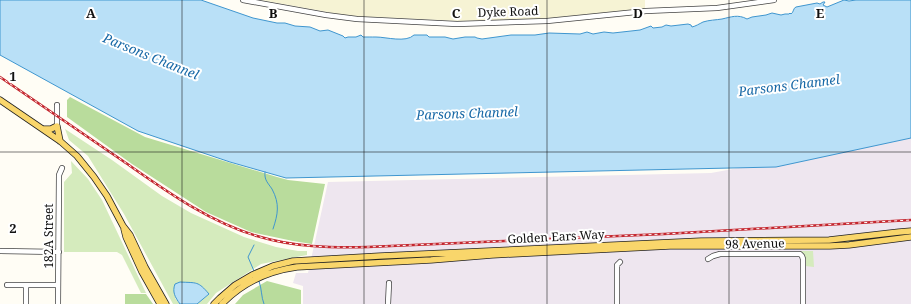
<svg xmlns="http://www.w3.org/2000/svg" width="911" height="304" font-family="'Noto Serif',serif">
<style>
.industrial{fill:#eee6ef}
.farmland{fill:#f6f3d4}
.green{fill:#d5ebbd}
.forest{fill:#b9dc9c}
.water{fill:#b9e0f7;stroke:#3f96cf}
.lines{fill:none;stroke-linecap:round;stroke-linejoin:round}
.stream{stroke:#3f96cf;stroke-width:1}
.minor-casing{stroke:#444;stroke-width:6}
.major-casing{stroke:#222;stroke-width:7}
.minor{stroke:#fff;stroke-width:4.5}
.major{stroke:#f9d66b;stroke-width:5.5}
.rail-casing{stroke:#c4262e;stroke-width:2.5}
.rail{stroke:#fff;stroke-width:1;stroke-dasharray:3;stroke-linecap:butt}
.grid{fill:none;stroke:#111;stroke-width:1;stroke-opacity:0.55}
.labels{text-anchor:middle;stroke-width:4;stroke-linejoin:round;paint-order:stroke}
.street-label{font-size:12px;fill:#111;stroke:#fff}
.water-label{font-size:13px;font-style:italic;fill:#1768a6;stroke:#fff}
.grid-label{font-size:13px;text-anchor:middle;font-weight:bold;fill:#111;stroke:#fff;stroke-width:4;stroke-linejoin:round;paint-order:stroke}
</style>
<rect width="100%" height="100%" fill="#fffdf5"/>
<path class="industrial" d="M911 136V304H303V286L293 283 296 273H308L328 182 711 173Z"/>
<path class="farmland" d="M261 0H645V9L540 19 460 21 349 16Z"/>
<path class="green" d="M65 129 112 160 162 196 191 213 244 237 276 247 298 251H307V255L261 264 216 293 207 304H197L209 294 175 298 180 304H173L124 214 88 156 69 140Z
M71 161 88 179 102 200 146 293H141L122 255 117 252H64V182L72 173Z
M906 234 866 241 826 244 703 243Z
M799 251H813L814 267 805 266V257Z
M474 254 436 258 294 265 293 264 297 263Z"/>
<path class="forest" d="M70 97 145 137 277 177 288 180 325 184 312 244 293 241 251 232 206 212 132 164 67 117V100Z
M267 281 301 290V304H235L243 295Z
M125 294H146L153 304H125Z"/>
<path class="water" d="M0 0H201L253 18 277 23H285L295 26 310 27 320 31 328 30 343 36 345 38 348 37H356L361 35 363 37C367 37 371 37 376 37 386 37 406 43 414 35H427L429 37H445L453 39 465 37H475L477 38 482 39 511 35H535L549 33 580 34 587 32 593 34 604 32 613 33 640 30 651 26 653 28 662 27 666 25 671 26 688 24 691 25 692 27C696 26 699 24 703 22 709 20 716 20 722 19 731 17 738 14 747 19L752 17 766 15 772 13 781 15 785 14H789L790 13 791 14C794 12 793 8 796 7L817 3 820 4 823 2H825L823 5 827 7 844 0 849 1 856 0H911V138L776 167 286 178 230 162 138 131 0 55Z
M180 282C197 283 198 281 209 294L197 304H180C175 297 172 292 175 284Z"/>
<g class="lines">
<path class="stream" d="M265 172C264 180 268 183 272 189 280 204 278 214 273 229
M254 245 248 257 254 271
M259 281C262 289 261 297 264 304"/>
<g class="minor-casing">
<path id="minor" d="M243 0 326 15 357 19 457 24 547 21 646 11 717 8 774 0
M57 105V126
M0 251 59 252
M708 259 713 256 720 254H800L802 256 803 259V304
M7 285H58
M26 285V304
M58 304 59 175 62 168
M388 304 389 283
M617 304V265L620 262"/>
</g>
<g class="major-casing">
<path id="major" d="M0 100 60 141 77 156 94 177 107 196 123 226 130 235 145 267 166 304
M44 129H51L57 126 60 141
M124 229 126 237 142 272 160 304
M214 304 220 298 235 285 252 275 273 266 293 261 380 256 701 241 829 240 899 232 911 231
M222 304C242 283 268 271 297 267L431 260 492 255 670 246H830L849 245 911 237"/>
</g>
<use href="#minor" class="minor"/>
<use href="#major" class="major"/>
<g class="rail-casing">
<path id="rail" d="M0 77C41 105 82 133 123 161 165 190 207 221 257 236 293 247 331 248 368 247L664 234 911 220"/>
</g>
<use href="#rail" class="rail"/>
</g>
<path class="grid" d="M182 0V304M364 0V304M547 0V304M729 0V304M0 152H911"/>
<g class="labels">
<g class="street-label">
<text transform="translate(508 12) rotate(-2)" y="4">Dyke Road</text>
<text transform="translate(49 236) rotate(-90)" y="4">182A Street</text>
<text transform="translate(556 237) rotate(-3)" y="4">Golden Ears Way</text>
<text transform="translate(755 244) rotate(-1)" y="4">98 Avenue</text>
</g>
<g class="water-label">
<text transform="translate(151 56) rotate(22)" y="5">Parsons Channel</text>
<text transform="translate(789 85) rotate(-7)" y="5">Parsons Channel</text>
<text transform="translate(467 113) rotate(-2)" y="5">Parsons Channel</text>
</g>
</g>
<g class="grid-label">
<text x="91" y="18">A</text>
<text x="273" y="18">B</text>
<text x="456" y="18">C</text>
<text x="638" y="18">D</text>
<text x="820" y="18">E</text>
<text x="13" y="81">1</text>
<text x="13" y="233">2</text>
</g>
</svg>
